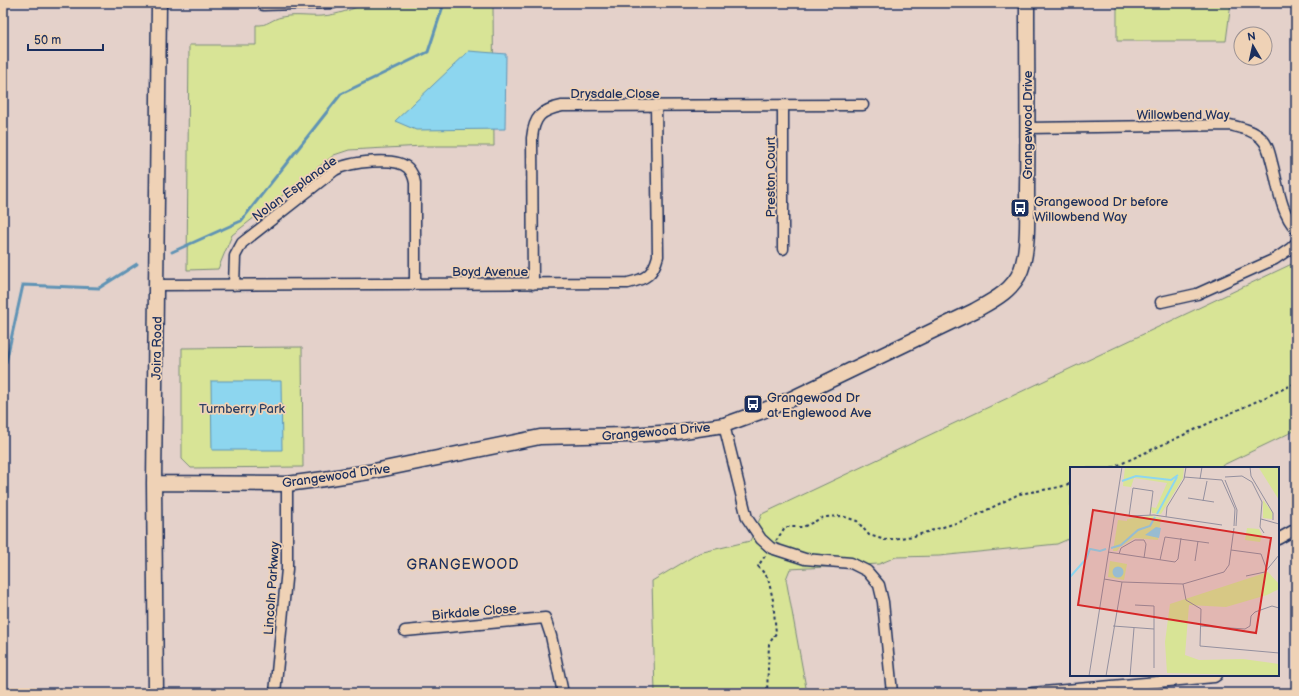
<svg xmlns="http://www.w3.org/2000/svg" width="1299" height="696" font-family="'Balsamiq Sans',sans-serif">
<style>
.green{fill:#d8e496;stroke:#7a8a7a}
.water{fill:#8dd6ef;stroke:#5f93b5}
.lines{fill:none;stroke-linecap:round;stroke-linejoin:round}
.stream{stroke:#5f93b5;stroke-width:3}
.street-casing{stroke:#1b2f5e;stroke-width:13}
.secondary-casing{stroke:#1b2f5e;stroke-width:17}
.path{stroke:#1b2f5e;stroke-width:2;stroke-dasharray:3 3;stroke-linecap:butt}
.street{stroke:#efd2b6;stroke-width:10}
.secondary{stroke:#efd2b6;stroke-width:14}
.labels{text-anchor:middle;stroke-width:3.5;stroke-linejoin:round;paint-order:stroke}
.street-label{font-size:13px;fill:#1b2f5e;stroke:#efd2b6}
.poi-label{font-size:13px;fill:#1b2f5e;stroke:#efd2b6;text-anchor:start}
.park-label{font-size:13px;fill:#2e4164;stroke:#efd2b6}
.neighbourhood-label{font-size:14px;letter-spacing:1px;fill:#1b2f5e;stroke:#efd2b6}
.inset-river{fill:none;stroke:#8dd6ef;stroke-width:2}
.inset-road{fill:none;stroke:#94909f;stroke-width:1}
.view{fill:#d62828;fill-opacity:0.15;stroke:#d62828;stroke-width:2}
.inset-edge{fill:none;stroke:#1b2f5e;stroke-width:2}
</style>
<rect width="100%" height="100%" fill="#e4d1ca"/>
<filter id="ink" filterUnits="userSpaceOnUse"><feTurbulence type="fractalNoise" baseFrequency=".025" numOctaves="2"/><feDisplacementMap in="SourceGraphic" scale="8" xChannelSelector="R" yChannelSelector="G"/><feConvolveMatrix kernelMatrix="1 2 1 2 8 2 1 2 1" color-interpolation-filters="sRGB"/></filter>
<g filter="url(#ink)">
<path class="green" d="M367 3H493L494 146H423L349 150 334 155 232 235 218 269 187 270 189 45H256V25C268 26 271 19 282 17 295 14 309 17 322 16 338 15 352 9 367 3Z
M1117 3H1231L1226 41H1117Z
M1296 262V430L1217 468H1071V538L1057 544 939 556 896 557 879 564 790 569 786 579 807 693H655L652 581 699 553 750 541 762 514Z
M302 347 303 467 191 468 182 459V348Z"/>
<path class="water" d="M469 51 506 54 505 129 416 130 395 121Z
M211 381H281L282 450H212Z"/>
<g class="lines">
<path class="stream" d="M172 252 241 221 341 94 428 52 444 3
M3 365 6 362 23 285 99 288 137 264"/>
<g class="street-casing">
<path id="street" d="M263 3V5L333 3
M1028 128 1230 125C1241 128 1253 130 1261 138 1268 144 1270 155 1272 163 1278 184 1280 212 1296 229
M783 249V106
M533 284 532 138C534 117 541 110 562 106L863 105
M156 285 628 283C646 279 653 275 658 256L656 105
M234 285 235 256 242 243 335 170C349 162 396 156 408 168 412 172 414 177 415 183V284
M1161 302 1197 294 1275 259 1291 248 1296 243
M724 425 747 518 761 539 771 548 805 559 851 563 867 571 879 585 883 602 892 693
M1278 539 1296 529
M405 631 545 618 551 636 563 693
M275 693 287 569V484
M1032 693 1214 677 1217 675"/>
</g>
<g class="secondary-casing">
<path id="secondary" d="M154 483 287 484 324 479 369 472 540 437 627 435 677 432 724 425 760 412 791 399 974 311C992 301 1013 291 1021 270 1029 248 1027 213 1027 189 1028 127 1027 65 1027 3
M156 693 154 483 159 3"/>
</g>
<path class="path" d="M1112 468 1296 383
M776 541 785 527H803L824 517 842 516 857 521 869 535 885 540 914 536 969 519 1019 494 1060 487 1071 483
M765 556 758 566 768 578 773 600 776 633 769 644 767 693"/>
<use href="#street" class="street"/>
<use href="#secondary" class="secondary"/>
</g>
</g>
<defs>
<g id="bus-square" transform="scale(1)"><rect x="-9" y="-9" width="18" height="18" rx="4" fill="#1b2f5e" stroke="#efd2b6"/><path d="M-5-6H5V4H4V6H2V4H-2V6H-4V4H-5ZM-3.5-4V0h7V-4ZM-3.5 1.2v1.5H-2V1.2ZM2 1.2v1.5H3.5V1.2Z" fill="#fff"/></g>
</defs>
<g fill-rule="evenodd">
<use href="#bus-square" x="1020" y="208"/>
<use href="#bus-square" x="753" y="404"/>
</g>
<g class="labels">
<g class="street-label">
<text x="615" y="98">Drysdale Close</text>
<text x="1183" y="119">Willowbend Way</text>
<text transform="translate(1027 125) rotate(-90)" y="5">Grangewood Drive</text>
<text transform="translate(770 177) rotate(-90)" y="5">Preston Court</text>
<text transform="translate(294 188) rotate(-36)" y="5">Nolan Esplanade</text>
<text x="490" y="276">Boyd Avenue</text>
<text transform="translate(156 348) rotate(-89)" y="5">Joira Road</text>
<text transform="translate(656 431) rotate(-5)" y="5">Grangewood Drive</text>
<text transform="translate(336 475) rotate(-8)" y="5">Grangewood Drive</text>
<text transform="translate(271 588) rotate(-86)" y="5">Lincoln Parkway</text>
<text transform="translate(474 611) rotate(-5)" y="5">Birkdale Close</text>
</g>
<g class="poi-label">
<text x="1034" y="206">Grangewood Dr before<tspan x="1034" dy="15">Willowbend Way</tspan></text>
<text x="767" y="402">Grangewood Dr<tspan x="767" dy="15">at Englewood Ave</tspan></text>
</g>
<g class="park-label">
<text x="242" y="413">Turnberry Park</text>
</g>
<g class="neighbourhood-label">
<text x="463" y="569">GRANGEWOOD</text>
</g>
</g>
<g transform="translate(1070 467)">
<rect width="209" height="209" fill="#e4d1ca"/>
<path d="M55 0H114L113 11 91 47 82 46 81 40 86 41 97 16 64 11 61 20 53 19ZM190 0H209V33L189 1ZM193 33 203 46 202 52 193 51ZM81 49 91 51 88 73 65 71 50 80 47 84H43L48 53 57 54V52ZM177 61 189 62 192 68 190 75 175 73ZM40 94 57 97 54 113 38 110ZM198 105 209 117V122L197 128 156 140 119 138 115 188 129 193 173 192 209 197V209L97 206 95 175 100 137Z" fill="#d8e496"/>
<path d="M86 60 91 61 89 71 75 68ZM42.5 105a5.5 5.5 0 1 1 11 0a5.5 5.5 0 1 1-11 0Z" fill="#8dd6ef"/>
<path class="inset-river" d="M52 14 66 9 101 13 108 8M87 47 107 10M41 81 51 78 68 63 80 59 85 50M0 110 16 92 20 82 30 84 36 82"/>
<path class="inset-road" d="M180 0 181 9 203 46V53M114 10 152 13M155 10 172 9 182 15 192 35 190 60 194 66M130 12 132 0M152 13 165 42 164 59M155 13 167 43 166 59M118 31 144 35M133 34 137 14M80 48 83 24 63 21 59 49 84 48 152 58M96 50 97 40 114 12 116 0M191 52 209 57M161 83 191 87 197 103M38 85 105 95 108 92 111 71M49 87 51 81 65 73H74L76 77 74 91M90 93 95 70 139 76M125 94 128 74M176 109 195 105 209 88M34 112 52 115 113 117 154 105 159 98 164 61M113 117 116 133 131 142 130 179 209 186M65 138 84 139V201M43 159 84 162M130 159 175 162 180 159 181 149 185 145 202 139 209 141M19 209 52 0M36 209 52 115M60 209 64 161"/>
<path class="view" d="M23 43 201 71 186 166 8 138Z"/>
<rect width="209" height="209" class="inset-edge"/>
</g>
<rect width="1299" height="696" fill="none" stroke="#efd2b6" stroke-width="16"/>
<rect x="8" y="8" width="1283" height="680" fill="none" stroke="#1b2f5e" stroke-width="1.5" filter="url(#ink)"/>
<g transform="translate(1253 46) rotate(351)"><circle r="19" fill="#efd2b6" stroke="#9a9193"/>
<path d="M0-3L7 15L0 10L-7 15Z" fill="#1b2f5e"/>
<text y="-6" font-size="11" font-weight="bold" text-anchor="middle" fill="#1b2f5e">N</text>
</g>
<path d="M28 44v6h75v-6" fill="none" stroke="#1b2f5e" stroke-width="2"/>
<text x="34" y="44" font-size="12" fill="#1b2f5e" stroke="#efd2b6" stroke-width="3" paint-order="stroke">50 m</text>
</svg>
